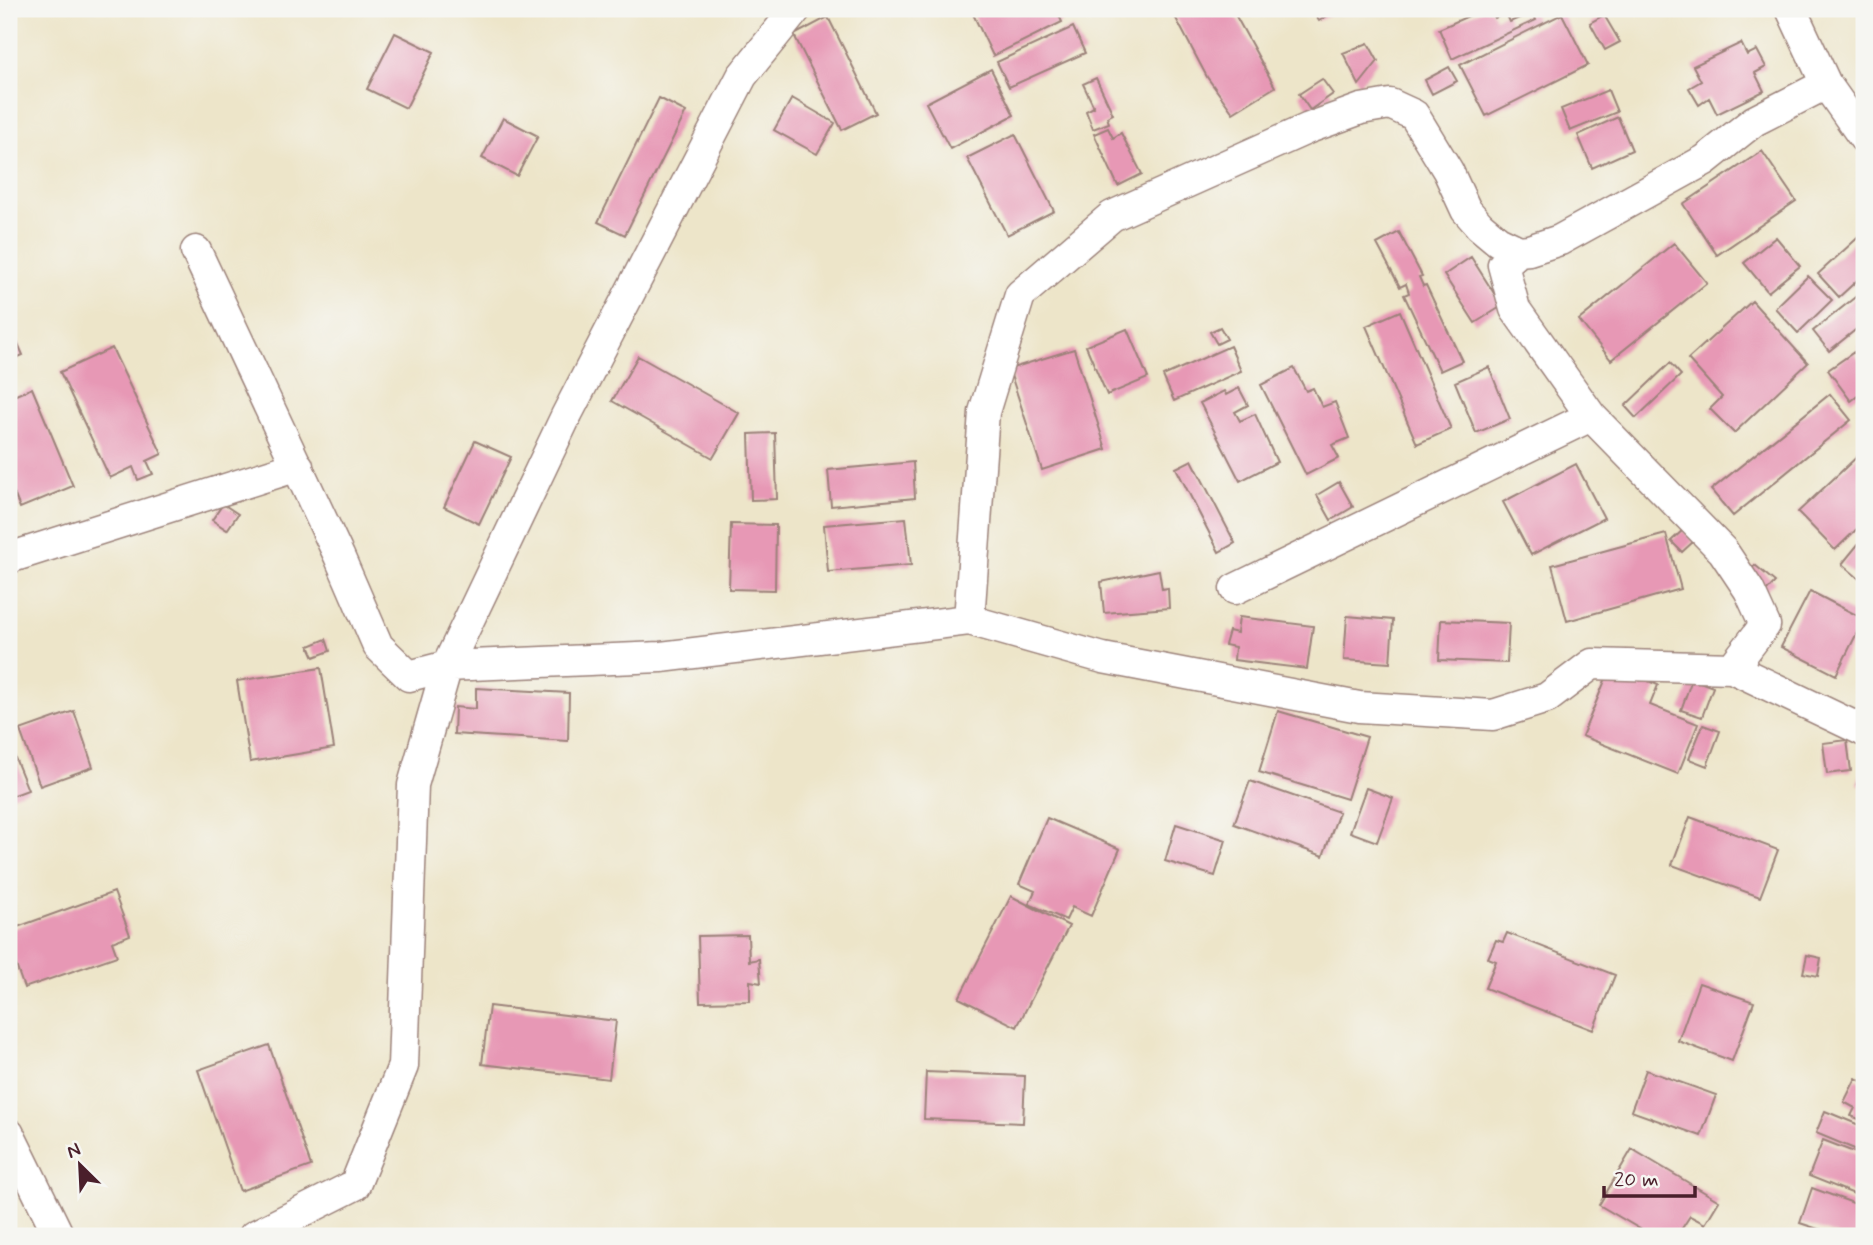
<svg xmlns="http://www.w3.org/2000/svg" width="1873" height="1245" font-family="Mynerve,sans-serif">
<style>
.building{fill:#e798b5}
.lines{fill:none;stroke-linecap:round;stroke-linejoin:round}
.street-casing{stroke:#9c827a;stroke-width:33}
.street{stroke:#fff;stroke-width:30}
</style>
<rect width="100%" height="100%" fill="#f6f6f2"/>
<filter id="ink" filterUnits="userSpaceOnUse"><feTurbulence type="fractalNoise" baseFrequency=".0143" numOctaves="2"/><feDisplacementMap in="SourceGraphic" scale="14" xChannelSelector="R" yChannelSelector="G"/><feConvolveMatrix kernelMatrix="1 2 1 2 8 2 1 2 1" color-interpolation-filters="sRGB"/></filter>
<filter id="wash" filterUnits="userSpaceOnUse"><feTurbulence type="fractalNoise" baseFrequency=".00686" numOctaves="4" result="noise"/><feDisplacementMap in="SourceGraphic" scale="28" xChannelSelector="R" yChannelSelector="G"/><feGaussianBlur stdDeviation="1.57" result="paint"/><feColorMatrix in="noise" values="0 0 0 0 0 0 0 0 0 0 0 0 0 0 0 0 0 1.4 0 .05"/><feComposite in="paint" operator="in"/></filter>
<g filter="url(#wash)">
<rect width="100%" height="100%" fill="#ede5c9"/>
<g id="blocks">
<path class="building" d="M979 9H1056L1062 22 993 56 972 12Z
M1171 9H1232L1275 87 1233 113 1207 77Z
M1311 9H1338L1319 21Z
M1484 9H1491L1495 18 1506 13 1510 22 1533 12 1536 20 1452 59 1439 29Z
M1562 14 1588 65 1486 116 1460 65Z
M1604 15 1620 42 1605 50 1590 23Z
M828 17 876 113 842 130 794 35Z
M1073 27 1085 53 1009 87 997 62Z
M395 33 434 52 406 108 367 89Z
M1368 43 1378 61 1359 85 1343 53Z
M1741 43 1747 55 1757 50 1766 67 1755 73 1764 91 1717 114 1709 98 1699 105 1689 88 1701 81 1693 66Z
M1449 67 1457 81 1432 94 1425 80Z
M991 69 1014 115 950 149 926 103Z
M1096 78 1113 114 1107 117 1109 123 1093 129 1086 111 1094 107 1083 84Z
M1322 79 1333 94 1310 110 1299 94Z
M1608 90 1617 112 1570 131 1561 109Z
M659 98 686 112 625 235 598 222Z
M792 98 835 123 817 154 774 130Z
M1618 117 1632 150 1592 168 1578 135Z
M503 118 538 136 517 176 482 158Z
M1108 128 1113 138 1121 133 1142 174 1118 186 1094 134Z
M1015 134 1054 211 1007 235 967 158Z
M1762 151 1796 201 1717 255 1683 204Z
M1399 232 1422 276 1419 277 1423 286 1426 285 1462 361 1440 371 1404 295 1409 293 1406 284 1400 287 1377 244Z
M1864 232V274L1839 297 1818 274Z
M1776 237 1800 266 1768 292 1744 263Z
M1674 243 1707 283 1611 360 1579 320Z
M1471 257 1502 306 1475 323 1444 275Z
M1808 276 1832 300 1798 333 1775 308Z
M1864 290V323L1829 351 1813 331Z
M1752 301 1808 363 1734 433 1710 409 1722 397 1688 359Z
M1400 311 1451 429 1417 444 1366 326Z
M9 323 23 355 9 361Z
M1220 327 1227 339 1217 344 1210 332Z
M1127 329 1148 378 1107 395 1086 346Z
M1864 341V356L1857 347Z
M1230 346 1241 371 1174 401 1163 376Z
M112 348 162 454 147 461 153 474 138 480 133 467 110 478 60 372Z
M1074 349 1106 449 1042 470 1009 369Z
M1854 352 1864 366V391L1851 401 1828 370Z
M638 356 739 413 713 458 612 401Z
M1670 363 1681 375 1636 418 1625 406Z
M1489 367 1510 419 1476 433 1455 382Z
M1294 368 1306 391 1313 388 1322 407 1335 402 1349 438 1332 445 1339 458 1306 475 1261 385Z
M32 388 73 486 20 508 9 481V398Z
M1239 388 1248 405 1235 412 1240 421 1255 414 1277 462 1240 481 1200 403 1224 391 1226 395Z
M1830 394 1851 420 1733 516 1711 490Z
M775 433 777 499 751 500 749 434Z
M475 441 511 457 479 524 444 507Z
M1860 454 1864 458V522L1835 550 1798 512Z
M1192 460 1235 543 1219 552 1176 468Z
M913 462 915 498 831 506 828 470Z
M1576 464 1604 518 1531 555 1503 502Z
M1339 482 1353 507 1331 520 1317 495Z
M223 504 238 514 227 530 212 520Z
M906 518 911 565 828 572 824 525Z
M731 524 776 525 775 590 729 589Z
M1683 530 1694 541 1682 552 1671 541Z
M1666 534 1681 589 1567 621 1552 565Z
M1864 537V583L1842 564Z
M1755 565 1775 582 1767 591 1747 575Z
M1159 570 1162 589 1168 588 1169 608 1104 613 1101 582Z
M1810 591 1864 619 1836 675 1781 647Z
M1347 616 1393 620 1390 663 1344 660Z
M1239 617 1313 626 1307 669 1234 660 1235 647 1225 645 1229 631 1237 633Z
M1441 620 1509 623 1507 663 1439 660Z
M326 639 330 651 314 657 309 646Z
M1611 666 1658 685 1650 705 1698 724 1678 774 1582 736Z
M321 668 334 748 250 762 237 681Z
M1692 679 1713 687 1702 717 1681 710Z
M476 688 569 693 568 741 454 734 455 707 476 709Z
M74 711 93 767 40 786 20 730Z
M1278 711 1367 737 1347 799 1259 772Z
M1703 725 1720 731 1707 766 1689 759Z
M1847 740 1851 771 1827 774 1823 743Z
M9 743 28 790 9 797Z
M1864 766V786L1857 784Z
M1250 781 1339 812 1323 856 1234 824Z
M1366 788 1393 798 1377 842 1350 832Z
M1690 817 1778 850 1760 897 1672 865Z
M1047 818 1120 849 1091 916 1072 907 1066 920 1029 904 1035 891 1019 884Z
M1176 824 1226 840 1215 876 1165 861Z
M114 892 130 935 112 942 117 956 24 988 9 945V930Z
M1011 896 1069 926 1017 1027 959 998Z
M1507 933 1615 975 1593 1030 1485 988 1496 961 1488 958 1496 940 1503 942Z
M748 935 749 961 759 959 761 983 750 981V1001L700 1002 698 936Z
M1807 955 1821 958 1818 976 1803 973Z
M1699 983 1754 1002 1732 1061 1678 1041Z
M489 1006 616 1021 609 1079 482 1064Z
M269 1045 311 1166 240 1191 198 1070Z
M1646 1070 1716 1095 1701 1136 1631 1111Z
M926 1072 1025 1076 1023 1123 924 1119Z
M1856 1078 1864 1083V1121L1851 1116 1855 1108 1844 1102Z
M1825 1111 1864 1127V1153L1816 1133Z
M1823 1140 1864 1156V1198L1809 1176Z
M1632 1149 1719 1201 1705 1224 1690 1216 1677 1236H1652L1599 1205Z
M1812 1188 1864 1207 1859 1236H1839L1800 1223Z"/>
</g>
</g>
<g filter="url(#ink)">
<use href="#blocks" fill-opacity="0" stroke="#9c827a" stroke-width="2"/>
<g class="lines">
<g class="street-casing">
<path id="street" d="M1791 9 1826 84 1864 138
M196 251 339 556 378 646 409 676 447 666 661 657 969 620 1103 658 1359 707 1493 715 1547 698 1592 664 1732 668 1864 731
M1519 251 1503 265 1515 309 1591 416 1723 551 1749 590 1765 625 1732 668
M9 558 298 466
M1235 589 1591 416
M969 620 984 412 1020 295 1112 216 1309 128 1361 109 1390 104 1414 115 1448 171 1466 210 1480 226 1498 241 1519 251 1529 250 1560 240 1705 160 1754 121 1826 84
M9 1134 59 1236
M254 1236 355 1185 403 1066 413 785 447 666 566 416 742 76 796 9"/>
</g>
<use href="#street" class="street"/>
</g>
</g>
<rect width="1873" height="1245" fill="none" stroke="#f6f6f2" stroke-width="35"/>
<g transform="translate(80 1165) rotate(336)" stroke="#f6f6f2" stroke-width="5" paint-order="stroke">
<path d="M0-5L12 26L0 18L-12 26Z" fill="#4a1f2b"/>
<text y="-10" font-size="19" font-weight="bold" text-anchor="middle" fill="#4a1f2b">N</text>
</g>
<path d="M1604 1186v10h91v-10" fill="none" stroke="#4a1f2b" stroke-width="3.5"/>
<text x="1614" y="1186" font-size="21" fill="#4a1f2b" stroke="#f6f6f2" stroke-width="5" paint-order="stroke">20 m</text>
</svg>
